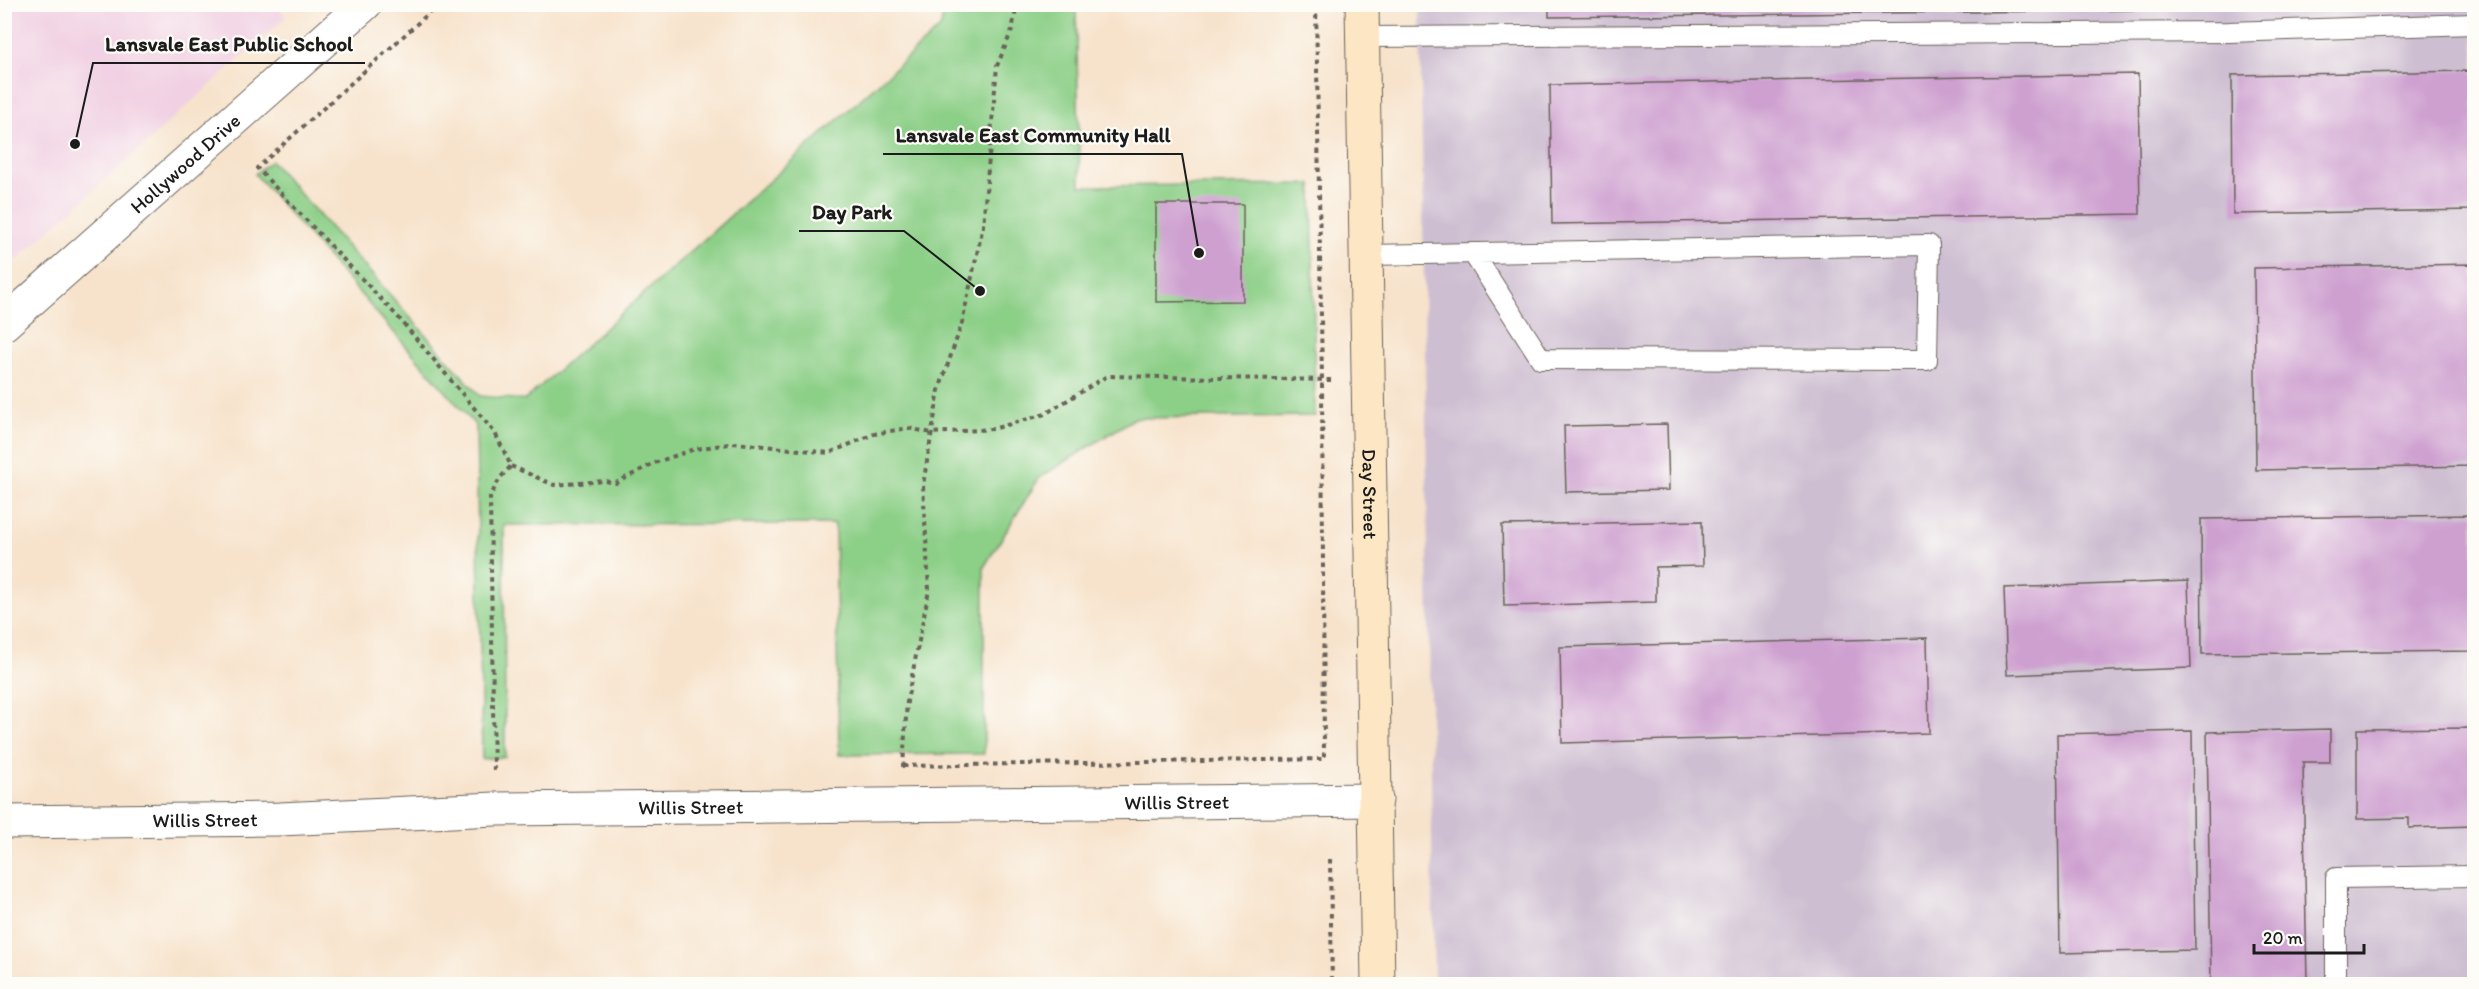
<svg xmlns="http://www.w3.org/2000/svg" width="2479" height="989" font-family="Itim,sans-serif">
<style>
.built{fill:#f1d0e3}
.industrial{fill:#cebed1}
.green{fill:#8ccf87;stroke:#547652;stroke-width:1.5}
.building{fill:#cea0d0}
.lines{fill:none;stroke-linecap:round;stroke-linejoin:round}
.lane-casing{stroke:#69625a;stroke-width:22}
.street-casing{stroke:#69625a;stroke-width:35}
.secondary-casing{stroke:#69625a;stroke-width:35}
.path{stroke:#69625a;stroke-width:4;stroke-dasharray:4.5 4.5;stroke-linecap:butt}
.lane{stroke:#fff;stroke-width:20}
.street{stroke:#fff;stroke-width:33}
.secondary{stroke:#fce6c4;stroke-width:33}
.labels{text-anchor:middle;stroke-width:4.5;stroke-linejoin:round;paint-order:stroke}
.street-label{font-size:20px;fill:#1c1c1c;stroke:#fdfcf7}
.leader{fill:none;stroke:#1c1c1c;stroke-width:2}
.callout-dot{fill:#1c1c1c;stroke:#fdfcf7;stroke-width:2}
.callout-label{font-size:21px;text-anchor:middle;font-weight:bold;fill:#1c1c1c;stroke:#fdfcf7;stroke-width:4.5;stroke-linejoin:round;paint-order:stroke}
</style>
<rect width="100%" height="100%" fill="#fdfcf7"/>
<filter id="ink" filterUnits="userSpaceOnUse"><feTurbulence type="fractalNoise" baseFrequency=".0167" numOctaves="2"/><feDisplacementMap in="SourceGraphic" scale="12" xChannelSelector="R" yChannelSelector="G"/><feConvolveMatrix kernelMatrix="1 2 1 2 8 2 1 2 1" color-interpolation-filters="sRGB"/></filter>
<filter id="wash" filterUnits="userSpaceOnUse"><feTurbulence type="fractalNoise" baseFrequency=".008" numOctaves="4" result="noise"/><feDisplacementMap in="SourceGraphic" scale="24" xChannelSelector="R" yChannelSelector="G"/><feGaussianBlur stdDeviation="1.35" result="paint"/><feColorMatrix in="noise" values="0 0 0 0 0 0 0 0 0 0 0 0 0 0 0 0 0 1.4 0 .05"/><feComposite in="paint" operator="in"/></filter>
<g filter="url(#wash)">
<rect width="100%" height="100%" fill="#f7e3cc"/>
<path class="built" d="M5 4H275L286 17 5 270Z"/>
<path class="industrial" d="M1420 5H2474V984H1434Z"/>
<path class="green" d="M944 5H1076L1080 186 1312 184 1315 416 1135 418 1039 478 984 567V754L839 755 835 524 504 525 505 757 482 759 476 426 255 174 271 161 480 396 525 400 941 27Z"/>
<g id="blocks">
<path class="building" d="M1549 5H2137V10L1549 17Z
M2474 71V210L2233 214 2232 75Z
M2138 74 2140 214 1552 224 1550 85Z
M1156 204H1243V301L1156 302Z
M2474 264V466L2256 470 2254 268Z
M1667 424 1669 490 1566 492 1564 426Z
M2474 515V651L2202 654 2201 519Z
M1702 521 1703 566 1656 567V602L1504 606 1502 525Z
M2188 581 2191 668 2007 675 2004 588Z
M1927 638 1929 733 1562 743 1560 647Z
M2474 728V826L2409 828V818L2357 819V729Z
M2330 729V762H2303L2307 984H2211L2207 732Z
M2192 731 2195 950 2060 953 2057 734Z"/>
</g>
</g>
<g filter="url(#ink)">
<use href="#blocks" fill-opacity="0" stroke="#69625a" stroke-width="1.5"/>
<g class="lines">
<g class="lane-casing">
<path id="lane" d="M1363 37 2229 32 2474 24
M1367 255 1929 245 1927 360 1541 359 1473 253
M2336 984V878L2474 876"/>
</g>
<g class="street-casing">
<g id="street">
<path id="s1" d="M4 324 365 4"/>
<path id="s2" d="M4 822 280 819 495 809 1376 800"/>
</g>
</g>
<g class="secondary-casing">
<g id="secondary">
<path id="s3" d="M1362 4 1378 984"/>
</g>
</g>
<path class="path" d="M439 4 257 168 398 317 495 433 511 466 500 478 490 497 494 775
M511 466 554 485 605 481 616 483 654 463 695 449 736 443 829 453 874 434 908 428 932 433 993 429 1045 414 1107 376 1332 380
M903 766 1324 759 1322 380 1316 4
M903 767 907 701 929 590 923 485 939 390 962 323 983 226 997 66 1012 30 1017 4
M1330 859 1332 984"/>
<use href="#lane" class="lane"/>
<use href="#street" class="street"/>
<use href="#secondary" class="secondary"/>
</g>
</g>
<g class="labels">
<g class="street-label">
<text dy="7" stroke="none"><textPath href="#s1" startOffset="242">Hollywood Drive</textPath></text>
<text dy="7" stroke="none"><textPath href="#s3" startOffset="490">Day Street</textPath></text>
<text dy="7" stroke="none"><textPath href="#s2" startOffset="1173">Willis Street</textPath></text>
<text dy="7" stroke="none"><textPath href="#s2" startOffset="687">Willis Street</textPath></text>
<text dy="7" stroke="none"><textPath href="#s2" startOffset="201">Willis Street</textPath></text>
</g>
</g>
<path class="leader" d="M75 144L93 63H365M1199 253L1182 154H883M980 291L904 231H799"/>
<g class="callout-dot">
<circle cx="75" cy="144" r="6"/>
<circle cx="1199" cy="253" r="6"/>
<circle cx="980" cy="291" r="6"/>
</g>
<g class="callout-label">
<text x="229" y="51">Lansvale East Public School</text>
<text x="1033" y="142">Lansvale East Community Hall</text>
<text x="852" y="219">Day Park</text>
</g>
<rect width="2479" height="989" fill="none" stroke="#fdfcf7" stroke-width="24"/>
<path d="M2254 944v9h110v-9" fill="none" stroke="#1c1c1c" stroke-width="3"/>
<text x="2263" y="944" font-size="18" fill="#1c1c1c" stroke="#fdfcf7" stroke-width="4.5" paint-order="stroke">20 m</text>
</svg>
